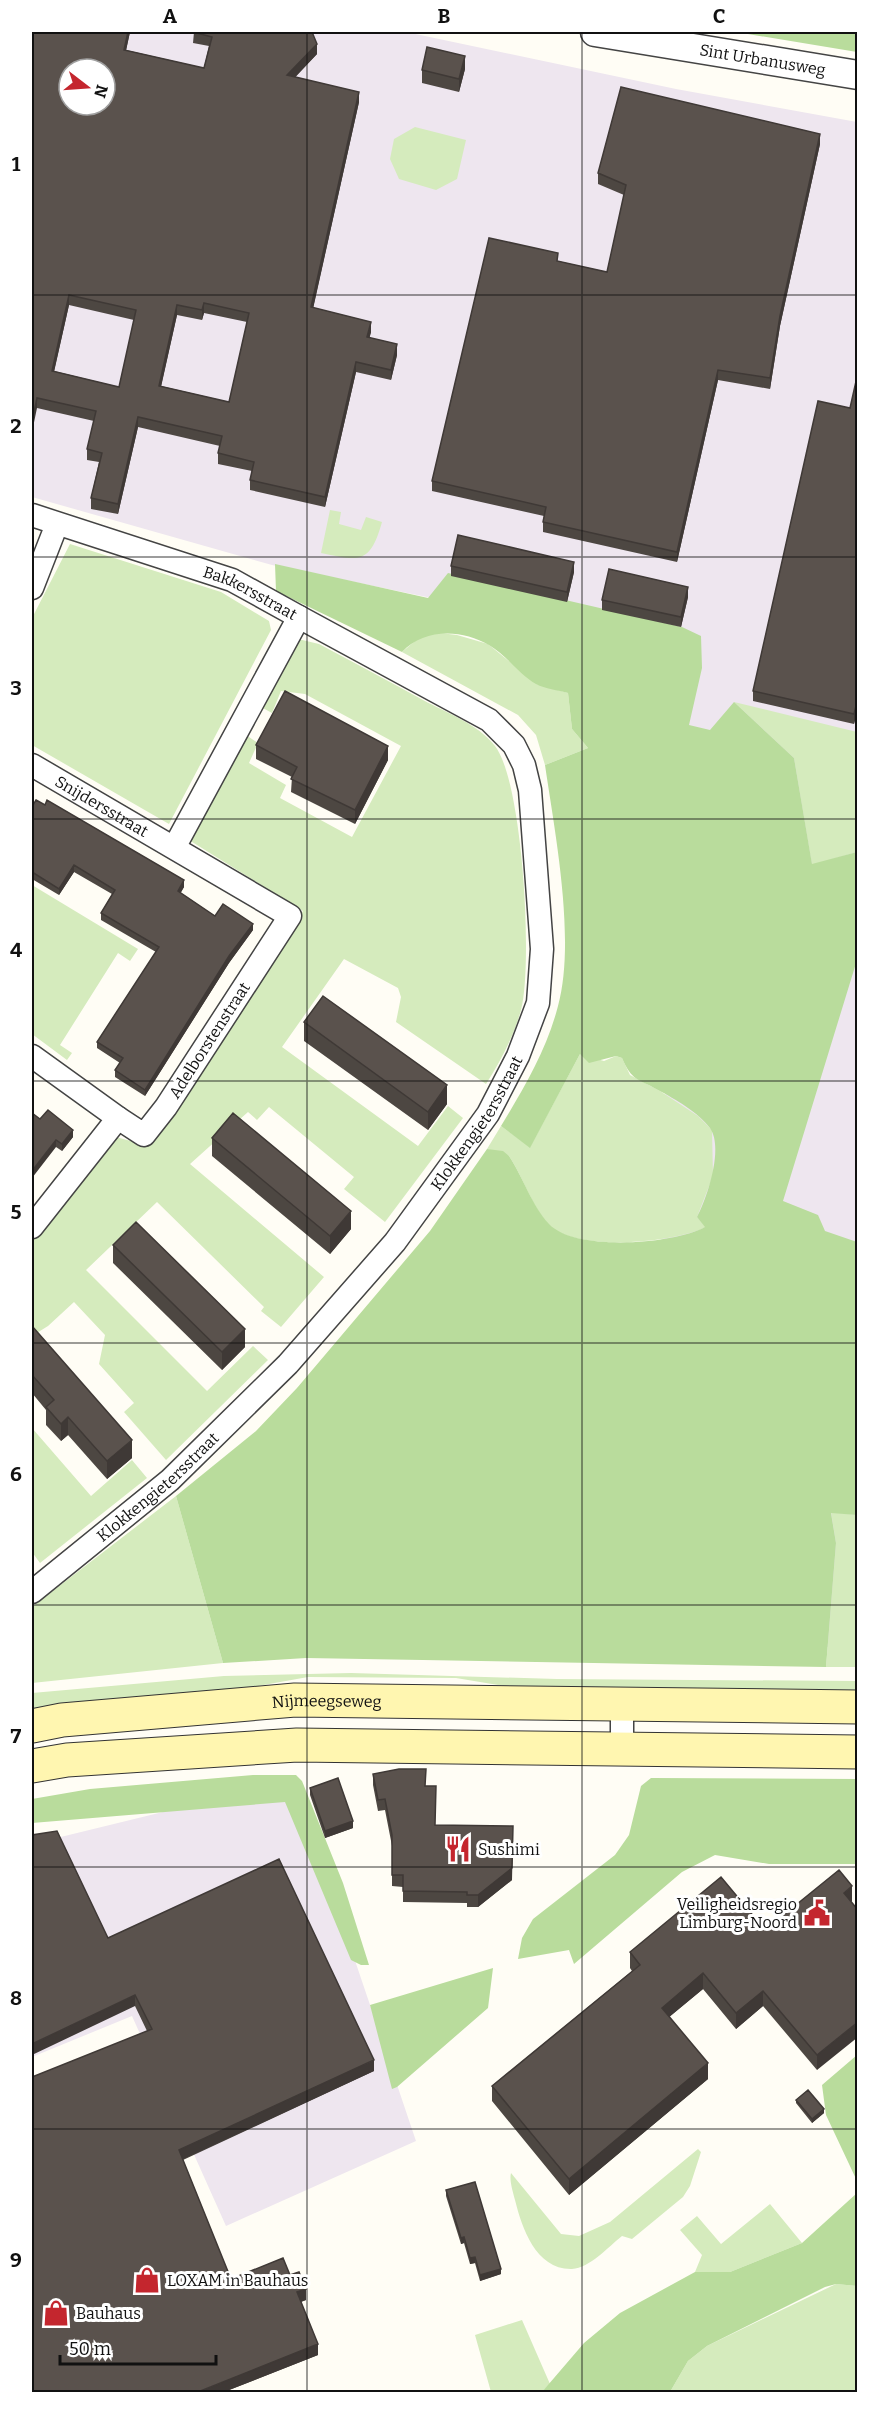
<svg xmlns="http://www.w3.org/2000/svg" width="889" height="2424" font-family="Bitter,serif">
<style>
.industrial{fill:#eee6ef;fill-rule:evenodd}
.green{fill:#d5ebbd}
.forest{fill:#b9dc9c}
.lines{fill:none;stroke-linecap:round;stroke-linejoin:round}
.minor-casing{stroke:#444;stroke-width:25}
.tertiary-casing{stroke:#444;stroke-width:31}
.secondary-casing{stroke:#333;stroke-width:35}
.minor{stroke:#fff;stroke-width:22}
.tertiary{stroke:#fff;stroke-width:28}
.secondary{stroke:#fff6b0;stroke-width:33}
.wall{fill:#4d4742;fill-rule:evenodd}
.shaded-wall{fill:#3f3936}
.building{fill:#5a524d;stroke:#3f3936;stroke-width:1.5;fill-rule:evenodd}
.grid{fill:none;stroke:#111;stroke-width:1.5;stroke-opacity:0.55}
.labels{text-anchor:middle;stroke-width:6;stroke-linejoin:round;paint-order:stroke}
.street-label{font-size:16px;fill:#111;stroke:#fff}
.poi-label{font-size:16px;fill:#111;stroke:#fff;text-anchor:start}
.neatline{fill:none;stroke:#111;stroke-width:2}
.grid-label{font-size:20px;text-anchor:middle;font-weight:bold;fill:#111}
</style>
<rect width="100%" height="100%" fill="#fffdf5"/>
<path class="industrial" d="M32 32H406L676 89 857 122V1648L651 1641 677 649 272 565 32 497ZM69 69H105V105H69Z
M294 1780 416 2141 226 2226 132 2016 32 2057V1844Z"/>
<path class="green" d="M415 127 466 140 457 179 436 190 399 179 390 159 394 139Z
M330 510 341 512 339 524 361 530 366 517 382 522C370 565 359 561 321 553Z
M70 544 221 592 269 621 271 630 169 824 32 745V618Z
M440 633 457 635 488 644 537 684 568 693 572 729 588 748 545 765 536 735 518 715 402 652 421 636Z
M298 639 319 644C354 663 389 681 423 700 447 713 478 724 495 746 523 782 533 965 521 1010 514 1036 500 1062 486 1084L396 1022 401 997 398 988 344 959 282 1047 418 1146 448 1106 463 1118 385 1222 344 1189 354 1177 269 1107 257 1120 248 1112 190 1164 324 1277 281 1327 261 1311 264 1307 157 1202 86 1270 207 1391 253 1346 268 1360 166 1460 124 1412 134 1403 99 1364 105 1335 74 1302 48 1326 32 1336V1240L112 1136 142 1144 159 1134 303 911 189 840 246 735 258 743 249 763 286 785 280 798 352 837 401 746 305 694 281 691 272 713 261 707Z
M734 702 857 732V852L812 865 794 758Z
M32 885 138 949 130 961 118 953 60 1045 72 1053 67 1060 32 1034Z
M580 1054 604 1061 616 1056 622 1058 630 1075 660 1091 698 1116 712 1130 713 1176 697 1217 706 1227C675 1243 575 1252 549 1225 532 1207 523 1177 509 1156L487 1149 501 1126 530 1147Z
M32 1428 91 1496 132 1460 147 1478 40 1563 32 1552Z
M176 1496 223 1663 32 1683V1607Z
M831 1512 857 1515V1667H826L836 1543Z
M351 1673 557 1679 858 1681 857 1695 539 1692 456 1678 308 1677 242 1689 32 1711V1693L224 1676Z
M698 2149 701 2152 690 2186 683 2197 632 2239 622 2236C608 2247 590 2268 572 2269 536 2270 522 2228 515 2200 513 2192 509 2180 511 2173L561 2234 579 2236 610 2222Z
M770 2204 802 2243 730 2272H695L702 2255 680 2230 697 2216 721 2244Z
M836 2284 857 2286V2392H670L688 2361 707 2346Z
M522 2320 550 2384 542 2392H491L475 2335Z"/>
<path class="forest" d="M736 32H857V52Z
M275 564 428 598 448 573 682 627 701 636 702 668 689 725 710 730 734 702 794 758 812 864 857 852V960L783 1201 818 1215 825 1231 857 1242V1515L831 1513 836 1543 826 1667 306 1658 223 1663 176 1496 256 1431 297 1388 430 1231 487 1149 503 1151 509 1156C523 1177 532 1206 549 1224 575 1252 675 1244 705 1227L697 1217C707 1198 724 1148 710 1128 699 1113 675 1099 658 1090 637 1078 632 1081 622 1058L616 1056 589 1063 580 1054 530 1148 501 1126C524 1088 547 1049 558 1006 576 940 555 833 545 765L588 748 572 729 568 693C558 690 545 689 536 684 519 674 506 655 489 645 462 629 424 628 402 652L276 591Z
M253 1775H296L302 1781 343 1883 369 1965H361L351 1960 285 1802 32 1823V1799L90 1789Z
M651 1778 857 1779V1864H769L715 1855 682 1872 574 1964 569 1950 518 1959 522 1938 533 1919 615 1855 629 1835 641 1786Z
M493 1968 488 2008 397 2087 392 2089 370 2005Z
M857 2055V2181L826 2115 822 2085Z
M857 2193V2286L836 2284 825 2287 707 2346 688 2361 670 2392H542L584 2343 620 2313 695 2272H730L802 2243Z"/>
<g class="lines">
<g class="minor-casing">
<g id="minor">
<path id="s1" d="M32 515 232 580 299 617 175 846"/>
<path d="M32 588 57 524"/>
<path id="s2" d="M32 765 290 916 166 1107 144 1135 118 1118 32 1227"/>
<path d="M32 1056 118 1118"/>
<path id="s3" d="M32 1592 170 1480 288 1364 395 1242 488 1114 518 1056 538 1003 542 949 530 790 524 765 514 745 489 720 299 617"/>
<path d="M622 1749V1704"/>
</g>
</g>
<g class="tertiary-casing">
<g id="tertiary">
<path id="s4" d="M595 32 858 75"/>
</g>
</g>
<g class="secondary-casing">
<g id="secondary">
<path id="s5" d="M32 1726 62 1720 295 1700 858 1707"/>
<path d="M32 1766 67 1760 297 1745 858 1752"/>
</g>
</g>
<use href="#minor" class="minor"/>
<use href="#tertiary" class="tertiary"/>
<use href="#secondary" class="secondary"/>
</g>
<path class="wall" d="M32 32H130L126 50 204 68 209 46 193 43 194 32 317 54 295 77 359 102 313 308 371 332 369 338 397 355 391 380 356 372 325 507 250 490V480L252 471 218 464V453L220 446 138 427 118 514 91 509V498L99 462 87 460V449L94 421 37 408ZM69 305 134 320 119 387 54 371ZM204 313 247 322 229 402 161 386 177 315 202 320Z
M465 69 459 92 422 83V70Z
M820 144 780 326 770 389 718 380 677 562 543 532V522L544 516 432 491V481L558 261 607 272 624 195 598 184V173Z
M858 377V708L854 724 753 701V691L850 408Z
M451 566 574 572 567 602 451 576Z
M688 597 681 627 602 610V600Z
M256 745 388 760 355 824 291 792 292 777 256 759Z
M32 807 184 887 180 893 215 916 253 930 229 963 145 1096 115 1077V1070L120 1063 97 1048V1042L156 952 101 920V913L112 894 74 872 59 895 32 879Z
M304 1022 447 1104 428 1130 304 1041Z
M40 1119 73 1137 62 1151 56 1147Z
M212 1138 351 1229 330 1254 212 1156Z
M113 1245 245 1347 222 1370 113 1263Z
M32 1326 132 1458 107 1479 68 1435 61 1441 46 1425V1410L32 1393Z
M373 1774 425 1786 435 1825 512 1880 478 1907H467V1903L403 1902V1887L392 1886V1846L385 1810 378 1811 373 1785Z
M310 1788 353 1828 325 1838 310 1795Z
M852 1901 851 1902 817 2070 763 2006 736 2029 703 1989 669 2017 708 2079 569 2195 492 2101V2086L632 1971 630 1968V1952L765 1930Z
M108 1938 374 2071 183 2160 231 2279 290 2275 306 2300 301 2302 318 2355 224 2392 147 2031 135 2006Z
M796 2100 824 2113 812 2123 796 2103Z
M446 2190 501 2274 480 2281 475 2263 470 2264 464 2243 461 2244 446 2196Z"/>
<path class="shaded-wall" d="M128 32H130L124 60V50Z
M317 44V54L287 86V75Z
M465 56V69L459 92V79Z
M359 92V102L311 318V307Z
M820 134V144L780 326 770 389V378L780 316Z
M69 295V305L52 381V371Z
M204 303V313L202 320V310Z
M177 305V315L159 396V386Z
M371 322V332L367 348V337Z
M397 344V355L391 380V370Z
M356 362V372L325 507V497Z
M718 370V380L677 562V552Z
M37 398V408L32 432V422Z
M138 417V427L118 514V504Z
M574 562V572L567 602V592Z
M688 587V597L681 627V617Z
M858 698V708L854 724V714Z
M388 746V760L355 824V810Z
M74 865V872L59 895V889Z
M184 880V887L178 898V891Z
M253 924V930L229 963 145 1096V1090L229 956Z
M447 1085V1104L428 1130V1112Z
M73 1130V1137L62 1151V1144Z
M56 1140V1147L32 1178V1171Z
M351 1211V1229L330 1254V1236Z
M245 1329V1347L222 1370V1352Z
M68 1417V1435L61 1441V1424Z
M132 1440V1458L107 1479V1461Z
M353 1821V1828L325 1838V1831Z
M513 1838 512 1880 478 1907V1895Z
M852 1886V1901L844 1908V1893Z
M703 1973V1989L662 2023V2008Z
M763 1991V2006L736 2029V2013Z
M135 1995V2006L32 2055V2044Z
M858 2022V2037L817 2070V2055Z
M374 2060V2071L179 2161V2150Z
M708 2063V2079L569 2195V2179Z
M824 2109V2113L812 2123V2119Z
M464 2237V2243L461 2244V2238Z
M475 2257V2263L470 2264V2258Z
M501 2269V2274L480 2281V2275Z
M306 2289V2300L297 2303V2292Z
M318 2344V2355L224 2392H198Z"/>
<path class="building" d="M32 32H128L124 50 204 68 212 37 193 32H312L317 44 287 75 359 92 311 307 371 322 367 337 397 344 391 370 356 362 325 497 250 480 254 462 218 453 222 436 138 417 118 504 91 498 102 453 87 449 96 411 37 398 32 422ZM69 69H105V105H69ZM69 295 136 310 119 387 52 371ZM204 303 249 313 229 402 159 386 177 305 202 310Z
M427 47 465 56 459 79 422 70Z
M621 87 820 134 780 316 770 378 718 370 677 552 543 522 546 507 432 481 489 238 558 253 557 261 607 272 626 185 598 173Z
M857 377 858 698 854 714 753 691 818 401 850 408Z
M458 535 574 562 567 592 451 566Z
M609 569 688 587 681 617 602 600Z
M285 691 388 746 355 810 291 779 297 767 256 745Z
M36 800 45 805 47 800 184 880 178 891 215 916 223 904 253 924 229 956 145 1090 115 1070 123 1058 97 1042 159 947 101 913 115 890 74 865 59 889 32 872V807Z
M323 996 447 1085 428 1112 304 1022Z
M48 1110 73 1130 62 1144 56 1140 32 1171V1113L40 1119Z
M233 1113 351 1211 330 1236 212 1138Z
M136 1222 245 1329 222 1352 113 1245Z
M32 1326 132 1440 107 1461 68 1417 61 1424 46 1407 54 1400 32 1375Z
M399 1769H426L425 1786H436L435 1825 513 1826 512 1868 478 1895H467V1892L403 1891V1875H392V1835L385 1799 378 1800 373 1774Z
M338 1778 353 1821 325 1831 310 1788Z
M57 1831 108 1938 279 1859 374 2060 179 2150 231 2279 283 2258 290 2275 299 2272 306 2289 297 2292 318 2344 198 2392H32V2077L152 2029 135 1995 32 2044V1835Z
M839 1870 852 1886 844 1893 858 1910V2022L817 2055 763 1991 736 2013 703 1973 662 2008 708 2063 569 2179 492 2086 640 1965 630 1952 721 1877 765 1930Z
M808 2090 824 2109 812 2119 796 2100Z
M475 2182 501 2269 480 2275 475 2257 470 2258 464 2237 461 2238 446 2190Z"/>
<path class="grid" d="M307 32V2392M582 32V2392M32 295H858M32 557H858M32 819H858M32 1081H858M32 1343H858M32 1605H858M32 1867H858M32 2129H858"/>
<defs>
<g id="restaurant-bare" transform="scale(2.07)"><path d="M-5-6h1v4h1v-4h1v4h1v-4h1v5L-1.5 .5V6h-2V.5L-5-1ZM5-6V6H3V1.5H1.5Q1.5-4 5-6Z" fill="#c4262e" stroke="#fff" stroke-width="2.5" paint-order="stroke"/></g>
<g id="civic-bare" transform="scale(2.07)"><path d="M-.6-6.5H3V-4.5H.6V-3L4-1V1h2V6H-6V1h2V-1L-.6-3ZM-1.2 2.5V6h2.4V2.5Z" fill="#c4262e" stroke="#fff" stroke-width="2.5" paint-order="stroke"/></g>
<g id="shop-bare" transform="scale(2.07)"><path d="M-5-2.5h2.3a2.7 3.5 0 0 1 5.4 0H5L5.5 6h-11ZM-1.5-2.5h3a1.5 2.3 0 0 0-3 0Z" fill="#c4262e" stroke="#fff" stroke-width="2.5" paint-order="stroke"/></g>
</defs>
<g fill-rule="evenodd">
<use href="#restaurant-bare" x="458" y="1849"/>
<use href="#civic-bare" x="817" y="1913"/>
<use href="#shop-bare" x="147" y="2280"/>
<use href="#shop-bare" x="56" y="2313"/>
</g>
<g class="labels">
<g class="street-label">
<text dy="6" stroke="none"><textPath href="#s4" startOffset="170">Sint Urbanusweg</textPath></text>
<text dy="6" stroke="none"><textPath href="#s1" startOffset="232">Bakkersstraat</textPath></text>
<text dy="6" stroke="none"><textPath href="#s2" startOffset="81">Snijdersstraat</textPath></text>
<text transform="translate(209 1040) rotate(-57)" y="6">Adelborstenstraat</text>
<text dy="6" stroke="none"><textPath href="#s3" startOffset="650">Klokkengietersstraat</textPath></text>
<text dy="6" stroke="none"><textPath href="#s3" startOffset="164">Klokkengietersstraat</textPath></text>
<text dy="6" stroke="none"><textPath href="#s5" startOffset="296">Nijmeegseweg</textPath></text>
</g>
<g class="poi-label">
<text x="478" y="1855">Sushimi</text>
<text x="797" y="1910" text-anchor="end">Veiligheidsregio<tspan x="797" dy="18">Limburg-Noord</tspan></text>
<text x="167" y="2286">LOXAM in Bauhaus</text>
<text x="76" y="2319">Bauhaus</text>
</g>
</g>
<rect width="889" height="2424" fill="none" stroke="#ffffff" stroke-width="66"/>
<g transform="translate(87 87) rotate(107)"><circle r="28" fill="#ffffff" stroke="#a0a0a0" stroke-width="1.5"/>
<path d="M0-4.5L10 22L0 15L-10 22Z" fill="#c4262e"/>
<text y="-9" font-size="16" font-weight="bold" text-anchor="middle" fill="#111111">N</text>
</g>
<path d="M60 2355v9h156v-9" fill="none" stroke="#111111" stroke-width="3"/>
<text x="69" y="2355" font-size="18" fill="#111111" stroke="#ffffff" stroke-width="4.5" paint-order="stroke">50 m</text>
<rect x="33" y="33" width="823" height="2358" class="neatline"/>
<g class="grid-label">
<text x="170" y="23">A</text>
<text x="444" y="23">B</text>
<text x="719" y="23">C</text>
<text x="16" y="171">1</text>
<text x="16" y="433">2</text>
<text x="16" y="695">3</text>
<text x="16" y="957">4</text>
<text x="16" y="1219">5</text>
<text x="16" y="1481">6</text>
<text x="16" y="1743">7</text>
<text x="16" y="2005">8</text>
<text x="16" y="2267">9</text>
</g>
</svg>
